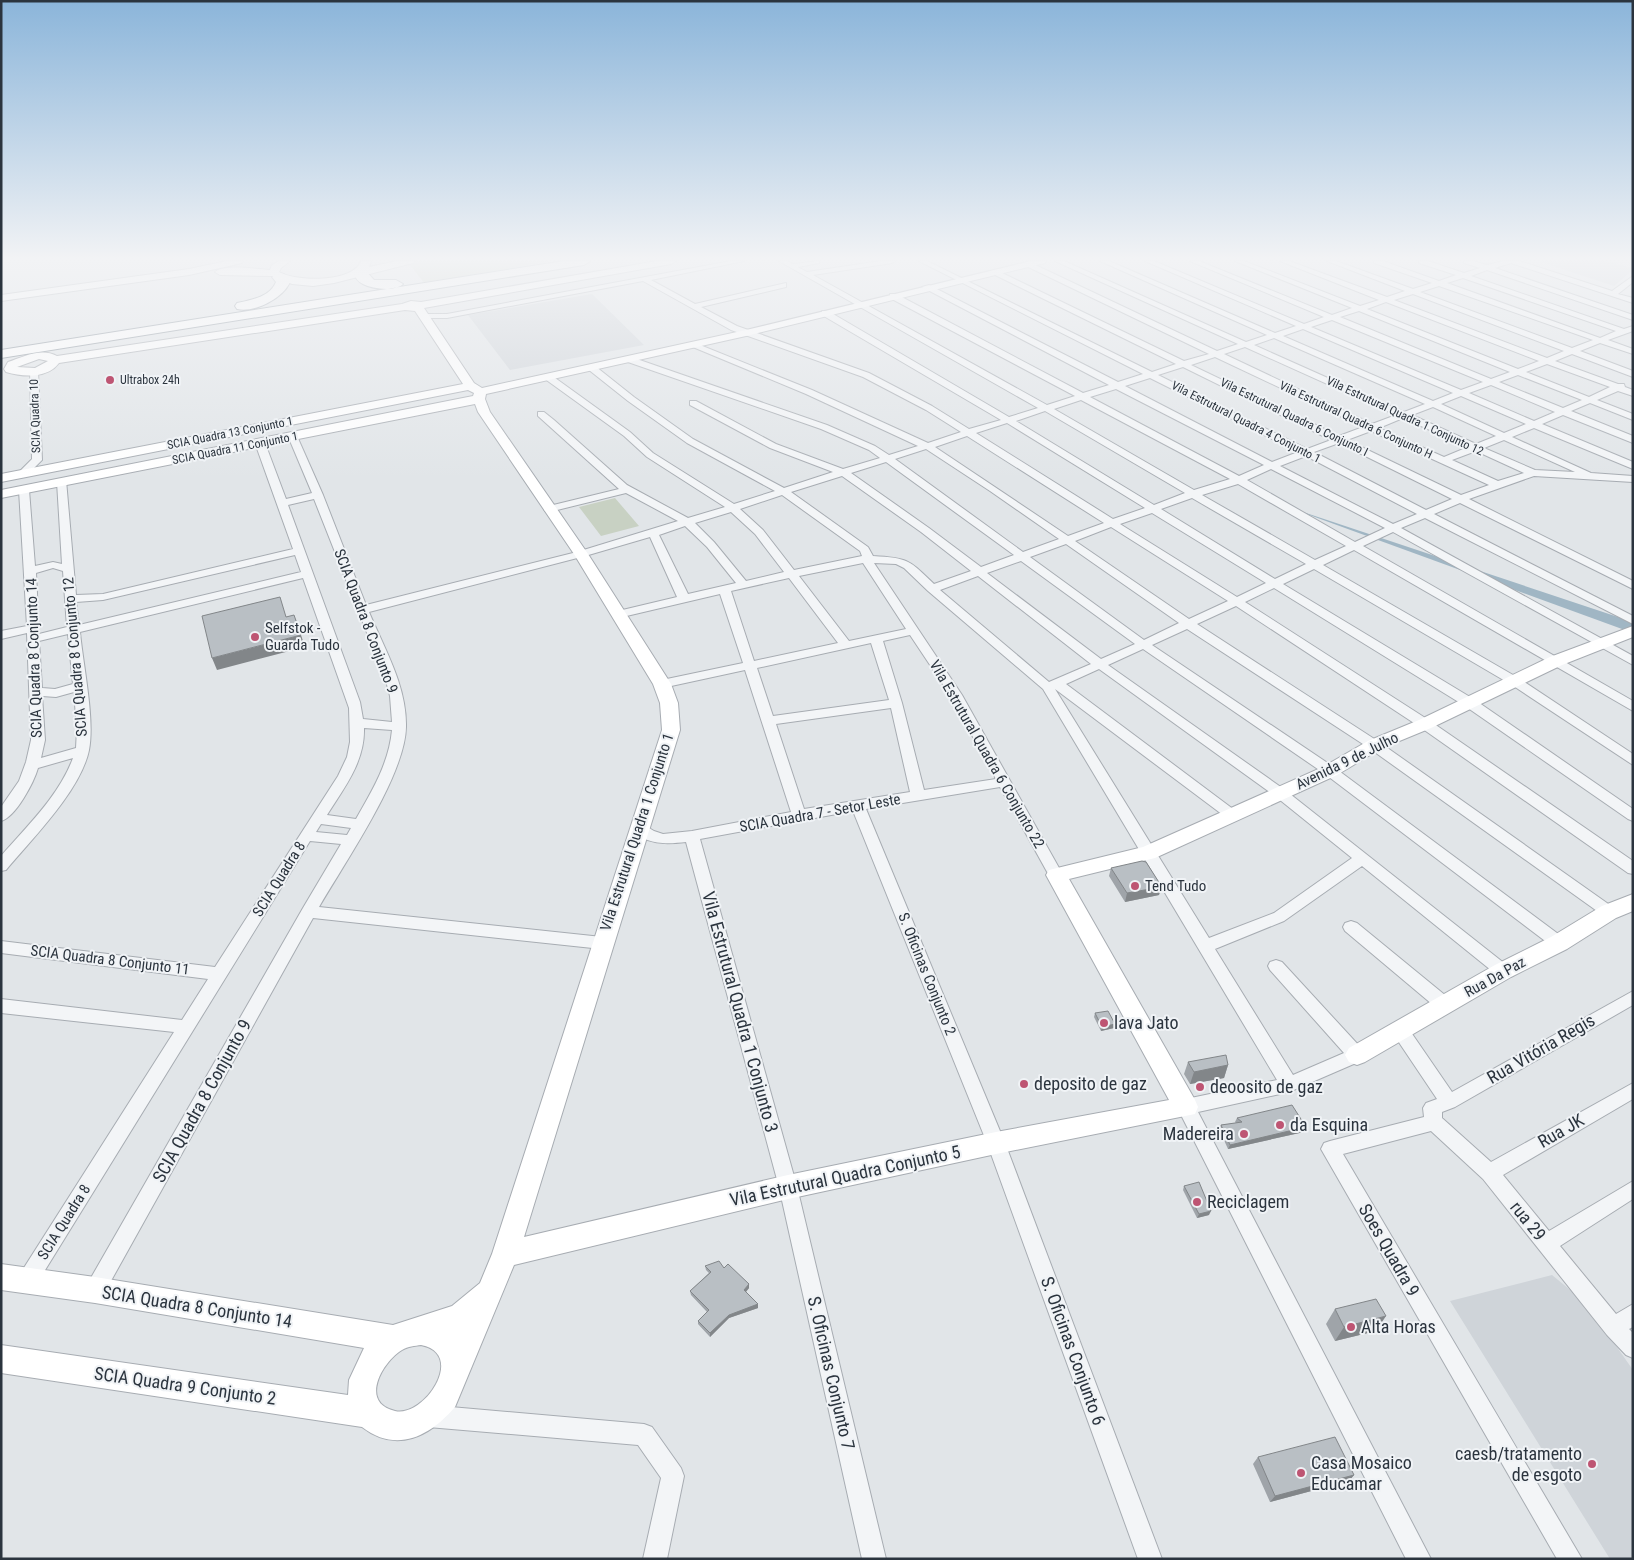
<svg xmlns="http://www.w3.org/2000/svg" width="1634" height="1560" font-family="'Roboto Condensed',sans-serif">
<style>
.built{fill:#cfd4d9}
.green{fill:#c8d1c3}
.water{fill:#a0b6c4}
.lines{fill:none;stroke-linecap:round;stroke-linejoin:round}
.street-casing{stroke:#a7acb2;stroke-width:2}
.secondary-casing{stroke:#a7acb2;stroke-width:2}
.highway-casing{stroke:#8a949d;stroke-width:2}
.street{fill:#f3f5f7;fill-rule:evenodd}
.secondary{fill:#fff;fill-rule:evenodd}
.highway{fill:#fff;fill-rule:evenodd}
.wall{fill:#9fa4a9}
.shaded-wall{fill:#828689}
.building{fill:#b9bfc4;stroke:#828689}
.poi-dot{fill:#be5573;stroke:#f0f3f6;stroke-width:2}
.labels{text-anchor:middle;stroke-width:4;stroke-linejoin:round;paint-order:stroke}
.far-poi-label{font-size:12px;fill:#2b343e;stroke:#f0f3f6;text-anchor:start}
.far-street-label{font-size:12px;fill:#2b343e;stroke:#f0f3f6}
.street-label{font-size:15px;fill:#2b343e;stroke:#f0f3f6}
.poi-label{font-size:15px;fill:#2b343e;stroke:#f0f3f6;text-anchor:start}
.near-street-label{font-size:18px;fill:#2b343e;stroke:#f0f3f6}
.near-poi-label{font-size:18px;fill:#2b343e;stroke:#f0f3f6;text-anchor:start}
</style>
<rect width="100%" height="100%" fill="#e1e5e8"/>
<path class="built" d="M1538 261H1606L1633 268V270L1614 286Z
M592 294 644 345 510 370 468 315Z
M1552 1275 1586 1303 1633 1370V1559H1610L1450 1301Z"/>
<path class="green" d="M407 261H551L425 284Z
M615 498 639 526 601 536 579 507Z"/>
<path class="water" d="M1282 505 1633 622V633Z"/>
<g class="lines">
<g class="street-casing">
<path id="street" d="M731 261H744L651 280 695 304 786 283V287L701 307 737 326 869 373 932 406 969 429 1001 420 822 315V311H828L1009 417 1038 408 779 261H787L793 264 819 261V263L798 267 807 272 881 261H895L892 263 813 275 1047 405 1075 396 890 298V294H896L1083 393 1109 385 922 287 929 285 1118 382 1143 374 919 261H927L1152 372 1176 364 989 272 996 270 1184 361 1209 354 1022 264 1029 262 1217 351 1238 344 1055 261H1064L1246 342 1267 335 1100 261H1109L1275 333 1296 326 1145 261H1154L1304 324 1324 317 1190 261H1199L1332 315 1352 308 1235 261H1244L1360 306 1379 300 1280 261H1289L1387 297 1405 291 1327 261H1336L1413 289 1432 283 1374 263V261H1383L1439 281 1456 275 1419 263V261H1428L1464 273 1480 268 1464 263V261H1473L1487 265 1503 261H1519L1612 291 1633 276V282L1618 294 1633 298V303L1511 263 1495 268 1633 315V320L1487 270 1471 276 1624 329 1633 326V331L1608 340 1633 349V354L1600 343 1580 351 1633 371V377L1572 354 1555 361 1618 384H1624L1625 387 1633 390V396L1618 391 1597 400 1633 414V420L1590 403 1571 411 1633 436V443L1563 415 1542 424 1633 462V469L1534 428 1512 437 1591 473 1633 476V482L1534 476 1469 499 1633 581V589L1460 503 1434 514 1633 616V624L1425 518 1401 528 1633 656V665L1393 532 1363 546 1633 701V711L1354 550 1323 565 1520 679 1633 754V765L1512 685 1314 569 1283 584 1475 700 1633 809V821L1628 819 1465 706 1274 588 1245 602 1430 721 1633 861V874L1628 873 1420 727 1236 606 1197 624 1379 742 1614 908 1617 912 1614 916 1609 918 1604 916 1369 748 1187 629 1152 645 1335 768 1565 939 1567 943 1565 947 1559 949 1553 947 1325 774 1143 649 1108 665 1285 790 1509 967 1511 971 1509 975 1503 977 1497 975 1362 866 1284 921 1215 949 1293 1075 1344 1053 1270 970 1268 966 1270 962 1276 960 1282 962 1363 1050 1366 1055 1363 1060 1289 1092 1198 1112 1431 1559H1406L1177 1107 1180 1102 1186 1099 1277 1080 1043 689 928 591 904 568 896 564 874 563 962 695 1063 875 1061 879 1056 880 1051 879 1000 787 866 809 1005 1143 1162 1559H1138L987 1143 853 811 700 839 797 1187 886 1559H862L779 1187 686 842C668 844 643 846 632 827L634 823 639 822 654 831 663 834 692 831 791 812 745 670 662 688 656 684 662 680 743 663 720 594 618 618 612 614 614 612 677 597 650 537 585 556 369 612C384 648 407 686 406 727 405 776 345 862 319 907L602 937 608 939 610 943 608 947 602 949 313 918 102 1297 95 1300 88 1297 85 1290 88 1283 303 908 341 844 310 841 34 1288 27 1291 20 1288 17 1281 20 1274 174 1032 1 1013V999L182 1020 208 979 1 953V941L215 967 338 776 347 757 350 742 349 708 303 578 80 632C83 665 95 719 89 750 81 790 32 839 6 870L1 871V856C27 826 59 796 73 758L38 768C34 782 16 817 1 821V807L19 781 26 762 31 740 27 633 1 639V631L27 626 19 490 20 488 24 487 29 490 35 566 53 562 62 564 57 482 58 480H66L76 595 103 594 293 549 255 443 260 440 265 443 286 499 312 493 288 436 293 433 296 434 323 495 366 605 577 552 678 521 626 493 549 512 545 511 544 509 545 507 619 489 538 416V412H544L554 420 627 485 688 518 725 507 647 457 624 436 545 379V375H551L630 432 653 453 734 504 775 491 687 443 628 401 589 370V366H595L634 397 693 439 784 488 833 472 770 448 690 405V401H696L776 444 843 469 880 458 869 450 821 429 625 361V357H631L827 425 875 446 889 455 918 446 806 394 688 345 695 343 812 390 928 443 961 432 926 410 863 377 731 330 643 281 447 318H424L420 316 424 314H447ZM1463 278 1616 331 1600 338 1447 283ZM1439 286 1593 340 1572 348 1420 292ZM1413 294 1564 351 1547 358 1394 300ZM1386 302 1539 361 1518 369 1367 309ZM1359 311 1510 372 1491 379 1340 317ZM1332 320 1483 382 1461 390 1311 327ZM1303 329 1453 393 1433 401 1283 336ZM1274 338 1425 404 1404 412 1254 345ZM1245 347 1396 415 1372 424 1224 354ZM1215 357 1363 427 1339 436 1191 365ZM1547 364 1610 387 1589 397 1526 372ZM1183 367 1331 440 1307 449 1158 375ZM1518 375 1582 400 1563 408 1499 382ZM1150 378 1298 452 1272 462 1125 386ZM1491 385 1555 412 1534 421 1469 393ZM1116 389 1264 465 1239 476 1090 397ZM1461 396 1526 424 1504 433 1441 404ZM1081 400 1230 479 1194 490 1054 409ZM1433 407 1496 436 1476 444 1412 415ZM1045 411 1185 493 1154 505 1016 421ZM1403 418 1468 447 1444 457 1379 428ZM1007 423 1145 508 1113 519 976 433ZM1371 431 1489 485 1461 495 1347 440ZM967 436 1104 523 1068 536 935 447ZM1504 440 1575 472 1535 470 1484 448ZM1339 443 1452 499 1426 510 1314 452ZM926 449 990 491 1059 539 1023 552 895 459ZM1476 451 1524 473 1498 481 1452 460ZM1306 456 1417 514 1393 524 1280 466ZM886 462 1014 555 981 567 929 528 851 473ZM1271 469 1385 528 1355 542 1247 480ZM842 476 921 532 971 571 934 584C909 560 909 558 873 556L868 547 791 492ZM1238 484 1346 546 1315 560 1202 495ZM782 495 860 551 862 556 794 570 763 530 740 509ZM1192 498 1306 564 1275 579 1161 509ZM314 499 386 681 390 696 392 722 363 719 360 702 288 505ZM731 512 755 534 784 572 746 581 714 542 695 523ZM1152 513 1266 583 1237 597 1120 524ZM685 526 707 547 736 583 688 594 659 535ZM1111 527 1228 601 1189 619 1075 541ZM1066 544 1179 623 1144 640 1030 557ZM295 555 301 572 79 625 76 602 103 600ZM1021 561 1135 644 1101 659 987 573ZM863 563 906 629 849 641 799 576ZM53 568 63 571 67 627 39 634 36 573ZM978 576 1091 664 1049 682 940 590ZM789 578 838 643 754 661 731 591ZM68 634 73 684 55 689 42 688 39 641ZM910 635 950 695 996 779 924 790 902 703 883 641ZM871 643 889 700 773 716 757 668ZM1099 669 1275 796 1352 858 1274 913 1209 938 1055 689 1227 818H1237L1239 815 1237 812 1066 684ZM74 692 77 729 76 748 41 758 45 740 42 696 56 697ZM891 708 910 792 804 809 776 724ZM364 728 392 730C389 763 372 791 356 819L327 815C344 788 365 762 364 728ZM321 824 351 828 347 835 316 832Z
M34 368 38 371 42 460 27 475 23 476 18 473 32 459 30 371Z
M1351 921 1357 923 1451 1000 1453 1005 1451 1010 1445 1012 1439 1010 1345 931 1343 927 1345 923Z
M1633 991V1005L1455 1107 1442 1112V1118L1491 1162 1633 1083V1099L1503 1175 1549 1231 1633 1181V1199L1560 1246 1616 1314 1633 1304V1327L1629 1329 1633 1333V1358L1626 1355 1607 1335 1483 1179 1431 1131 1343 1154 1582 1559H1557L1321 1149 1324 1143 1330 1141 1424 1117 1423 1108 1426 1103 1437 1099 1394 1035 1392 1030 1394 1025 1400 1023 1406 1025 1452 1092Z
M428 1405 644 1424 652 1427 681 1468 684 1476 667 1559H643L661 1478 638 1445 428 1427 420 1424 417 1416 420 1408Z"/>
</g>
<g class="secondary-casing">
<path id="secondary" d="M227 261H243L242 263 189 275 1 301V295L189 269Z
M279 261H290L281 268 279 272C297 282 353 283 361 261H371L369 267 397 261H414L413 263 334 283 313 286 292 284 272 276 220 275 215 272C224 264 257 269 270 270L272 265Z
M657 261H676L671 264 424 308 474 383 482 388 746 330 1031 261H1046L1045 263 746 336 486 394 485 399 490 412 588 554 671 684 678 703 680 730 524 1237 788 1175 996 1132 1169 1100 1046 875 1049 870 1143 847 1323 767 1368 741 1419 720 1550 657 1633 626V637L1562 665 1431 728 1380 749 1337 775 1155 858 1069 879 1195 1100 1198 1107 1195 1114 996 1154 788 1199 514 1265 455 1407C430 1436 397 1454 362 1427L1 1373V1345L348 1395 349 1380 364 1348 95 1303 1 1290V1264L95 1277 393 1325 452 1306 480 1283 492 1254 662 730 660 703 653 684 574 554 478 412 475 404 1 498V490L473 396 474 393 468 390 1 482V474L463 384 415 311 405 310 59 363C47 379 23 377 6 372L4 369 8 362C23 357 41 347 57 356L402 304 411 301 421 302ZM39 359 48 361 35 368 17 367ZM421 1345C467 1354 424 1418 395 1411 359 1403 382 1362 402 1350 408 1346 415 1346 421 1345Z
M1633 894V911L1616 918 1567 949 1511 977 1365 1062 1357 1065 1349 1062 1345 1055 1349 1048 1495 965 1551 937 1602 906Z"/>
</g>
<g class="highway-casing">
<path id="highway" d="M564 261H590L584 265 1 358V350Z
M359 268 364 269 374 280H396L403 284C395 292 373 289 363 284 358 282 355 277 353 272Z
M279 273 284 274 290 282C283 298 255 313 237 309L235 306 237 303C251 300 270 297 276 282L272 277Z"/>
</g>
<use href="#street" class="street"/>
<use href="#secondary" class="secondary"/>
<use href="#highway" class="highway"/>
</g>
<path class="wall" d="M1111 868 1159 895 1125 902 1109 876Z
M1095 1013 1115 1024 1114 1028 1101 1031 1094 1017Z
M1188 1062 1228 1065 1224 1078 1190 1084 1184 1074Z
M1237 1118 1304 1132 1228 1149 1219 1129 1221 1125 1236 1123 1235 1122Z
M1184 1186 1209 1215 1197 1218 1183 1190Z
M705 1266 724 1268 749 1284V1288L746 1292 758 1304V1308L729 1318 710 1337 698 1324V1321L707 1312 691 1295 690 1291 709 1273 706 1270Z
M1335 1309 1376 1331 1335 1341 1326 1324Z
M1258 1457 1354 1475 1349 1481 1270 1502 1253 1464Z"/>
<path class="shaded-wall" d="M301 635 305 647 217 670 212 658Z
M1162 887 1159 895 1125 902 1127 893Z
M1115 1024 1114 1028 1101 1031 1102 1027Z
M1228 1065 1224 1078 1190 1084 1194 1072Z
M1306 1127 1304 1132 1228 1149 1230 1145Z
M1211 1211 1209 1215 1197 1218 1199 1214Z
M749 1284V1288L744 1294V1290Z
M758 1304V1308L729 1318 710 1337V1333L729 1315Z
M1386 1316 1376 1331 1335 1341 1344 1327Z
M1354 1475 1349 1481 1270 1502 1275 1496Z"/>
<path class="building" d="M280 597 286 617 294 615 301 635 212 658 202 616Z
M1142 861 1146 862 1162 887 1127 893 1111 868Z
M1108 1011 1115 1024 1102 1027 1095 1013Z
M1226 1055 1228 1065 1194 1072 1188 1062Z
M1292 1105 1306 1127 1230 1145 1221 1125 1242 1122 1237 1118Z
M1199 1182 1211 1211 1199 1214 1184 1186Z
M719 1261 724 1268 728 1264 749 1284 744 1290 758 1304 729 1315 710 1333 698 1321 709 1310 690 1291 711 1272 705 1266Z
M1376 1299 1386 1316 1344 1327 1335 1309Z
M1335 1437 1354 1475 1275 1496 1258 1457Z"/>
<linearGradient id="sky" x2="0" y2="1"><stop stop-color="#8bb5da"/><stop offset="0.54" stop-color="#f2f3f5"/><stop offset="1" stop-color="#f2f3f5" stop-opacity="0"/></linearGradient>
<rect width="1634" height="479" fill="url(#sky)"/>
<g class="poi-dot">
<circle cx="110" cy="380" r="5"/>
<circle cx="255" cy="637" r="5"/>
<circle cx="1135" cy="886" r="5"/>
<circle cx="1104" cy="1023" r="5"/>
<circle cx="1024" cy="1084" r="5"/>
<circle cx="1200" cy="1087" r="5"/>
<circle cx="1280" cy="1125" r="5"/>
<circle cx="1244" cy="1134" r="5"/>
<circle cx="1197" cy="1202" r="5"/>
<circle cx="1351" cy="1327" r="5"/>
<circle cx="1592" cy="1464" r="5"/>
<circle cx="1301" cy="1473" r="5"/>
</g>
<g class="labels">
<g class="far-poi-label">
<text x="120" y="384">Ultrabox 24h</text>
</g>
<g class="far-street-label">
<text transform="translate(35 416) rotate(-92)" y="4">SCIA Quadra 10</text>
<text transform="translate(1405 416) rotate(25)" y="4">Vila Estrutural Quadra 1 Conjunto 12</text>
<text transform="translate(1294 417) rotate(26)" y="4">Vila Estrutural Quadra 6 Conjunto I</text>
<text transform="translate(1356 420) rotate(25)" y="4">Vila Estrutural Quadra 6 Conjunto H</text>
<text transform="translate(1246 422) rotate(27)" y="4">Vila Estrutural Quadra 4 Conjunto 1</text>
<text transform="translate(230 433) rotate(-11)" y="4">SCIA Quadra 13 Conjunto 1</text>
<text transform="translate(235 448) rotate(-11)" y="4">SCIA Quadra 11 Conjunto 1</text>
</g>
<g class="street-label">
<text transform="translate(366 621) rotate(69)" y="5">SCIA Quadra 8 Conjunto 9</text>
<text transform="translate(75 657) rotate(-95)" y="5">SCIA Quadra 8 Conjunto 12</text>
<text transform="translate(34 658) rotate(-92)" y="5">SCIA Quadra 8 Conjunto 14</text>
<text transform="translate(987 754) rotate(60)" y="5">Vila Estrutural Quadra 6 Conjunto 22</text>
<text transform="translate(1347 761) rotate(-26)" y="5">Avenida 9 de Julho</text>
<text transform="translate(820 813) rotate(-10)" y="5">SCIA Quadra 7 - Setor Leste</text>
<text transform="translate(637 832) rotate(-72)" y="5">Vila Estrutural Quadra 1 Conjunto 1</text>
<text transform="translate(279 879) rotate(-58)" y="5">SCIA Quadra 8</text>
<text transform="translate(110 960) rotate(7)" y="5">SCIA Quadra 8 Conjunto 11</text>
<text transform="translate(927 974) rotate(68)" y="5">S. Oficinas Conjunto 2</text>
<text transform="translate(1495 977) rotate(-29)" y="5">Rua Da Paz</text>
<text transform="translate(64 1222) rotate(-58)" y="5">SCIA Quadra 8</text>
</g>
<g class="poi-label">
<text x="265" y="633">Selfstok -<tspan x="265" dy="17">Guarda Tudo</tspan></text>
<text x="1145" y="891">Tend Tudo</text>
</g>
<g class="near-street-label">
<text transform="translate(740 1012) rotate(75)" y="6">Vila Estrutural Quadra 1 Conjunto 3</text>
<text transform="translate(1541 1049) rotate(-30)" y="6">Rua Vitória Regis</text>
<text transform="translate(202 1101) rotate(-61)" y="6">SCIA Quadra 8 Conjunto 9</text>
<text transform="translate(1561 1131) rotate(-30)" y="6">Rua JK</text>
<text transform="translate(845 1176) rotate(-12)" y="6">Vila Estrutural Quadra Conjunto 5</text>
<text transform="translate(1528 1221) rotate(51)" y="6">rua 29</text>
<text transform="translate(1389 1250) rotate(60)" y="6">Soes Quadra 9</text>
<text transform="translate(197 1307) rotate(9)" y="6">SCIA Quadra 8 Conjunto 14</text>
<text transform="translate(1073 1351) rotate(70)" y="6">S. Oficinas Conjunto 6</text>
<text transform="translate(831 1373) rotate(77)" y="6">S. Oficinas Conjunto 7</text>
<text transform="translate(185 1386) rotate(8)" y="6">SCIA Quadra 9 Conjunto 2</text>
</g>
<g class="near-poi-label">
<text x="1114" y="1029">lava Jato</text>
<text x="1034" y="1090">deposito de gaz</text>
<text x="1210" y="1093">deoosito de gaz</text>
<text x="1290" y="1131">da Esquina</text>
<text x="1234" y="1140" text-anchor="end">Madereira</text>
<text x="1207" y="1208">Reciclagem</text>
<text x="1361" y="1333">Alta Horas</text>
<text x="1582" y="1460" text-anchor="end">caesb/tratamento<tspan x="1582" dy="21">de esgoto</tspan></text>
<text x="1311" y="1469">Casa Mosaico<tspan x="1311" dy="21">Educamar</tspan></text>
</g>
</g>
<rect width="1634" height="1560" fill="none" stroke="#2b343e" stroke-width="5"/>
</svg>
